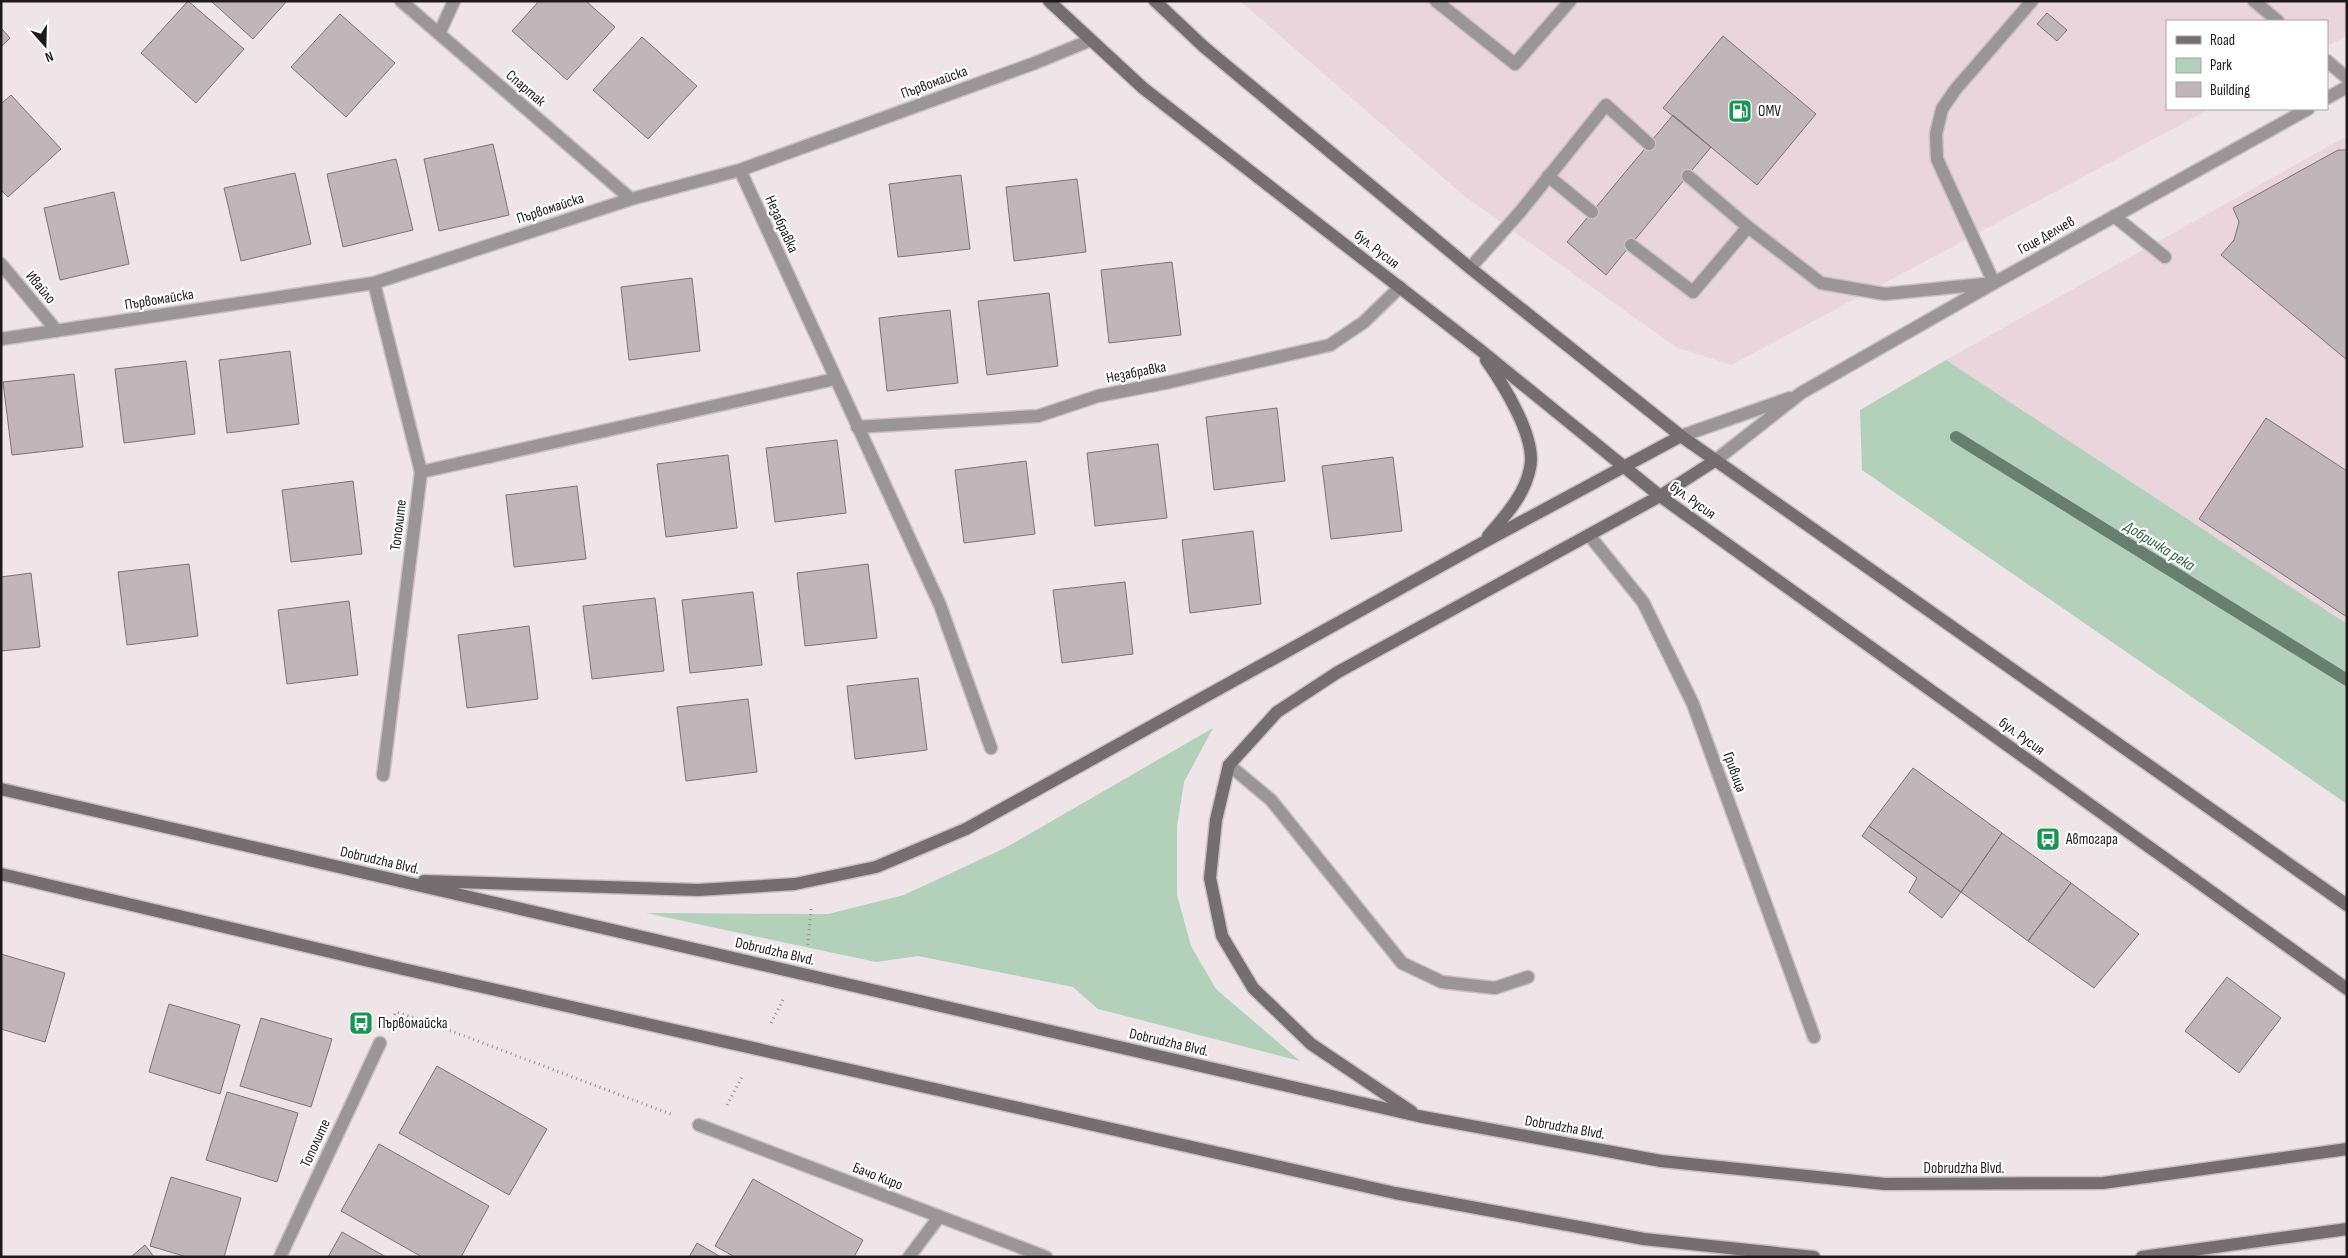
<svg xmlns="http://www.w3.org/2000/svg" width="2348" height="1258" font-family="'Sofia Sans Condensed',sans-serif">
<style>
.built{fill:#e9d5db}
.green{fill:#b3d0bb}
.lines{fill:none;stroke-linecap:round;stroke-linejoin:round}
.stream{stroke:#687e6e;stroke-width:12}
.building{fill:#c0b5b8;stroke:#7d7376}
.service-casing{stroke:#c9c0c2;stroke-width:15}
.minor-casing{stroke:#c9c0c2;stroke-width:15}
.secondary-casing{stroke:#c9c0c2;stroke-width:15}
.path{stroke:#968e90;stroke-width:3;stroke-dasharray:1 4;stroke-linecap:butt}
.service{stroke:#9a9597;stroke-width:12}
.minor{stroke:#9a9597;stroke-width:12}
.secondary{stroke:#756e70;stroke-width:12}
.labels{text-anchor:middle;stroke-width:4.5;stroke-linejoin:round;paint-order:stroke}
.street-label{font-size:15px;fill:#1e1a1b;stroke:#fff}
.poi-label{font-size:15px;fill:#1e1a1b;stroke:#fff;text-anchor:start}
.water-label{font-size:16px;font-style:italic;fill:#2d6340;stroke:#fff}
</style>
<rect width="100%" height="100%" fill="#efe4e7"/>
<path class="built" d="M1240 1H2347V36L2327 46V21H2167V109H2210L1731 365 1676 347 1463 195Z
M2347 136V624L1946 360Z"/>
<path class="green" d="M1946 360 2347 624V804L1862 470 1860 410Z
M1213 728 1184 782 1177 826V895L1191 946 1216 989 1300 1061 1098 1009 1073 987 918 956 876 962 646 913 828 914 904 895 1005 848Z"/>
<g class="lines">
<path class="stream" d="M1956 437 2347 680"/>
</g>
<path class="building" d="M188 1 244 49 196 103 141 53Z
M211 1H287L253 39Z
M539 1H586L615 27 567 80 512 31Z
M2047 13 2067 30 2057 41 2037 24Z
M340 14 395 63 346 117 291 67Z
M1 28 10 38 1 47Z
M1723 36 1816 114 1757 185 1663 108Z
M642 37 697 86 648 139 593 90Z
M11 95 61 149 8 197 1 190V104Z
M1673 115 1711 147 1606 275 1567 242Z
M493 144 509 215 439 231 424 159Z
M2338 150H2347V360L2221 255 2234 240 2239 222 2233 208Z
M396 159 413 230 343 247 327 174Z
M295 173 311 244 241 261 224 188Z
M961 175 970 249 898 257 889 184Z
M1077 179 1086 252 1014 261 1006 187Z
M114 192 129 264 60 280 44 208Z
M1172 262 1181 335 1109 343 1101 270Z
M692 278 700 351 629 360 621 287Z
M1049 293 1058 366 987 375 978 301Z
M950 310 958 383 887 391 879 318Z
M290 351 299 424 227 433 219 360Z
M186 361 195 434 124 443 115 369Z
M74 374 83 447 12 455 3 382Z
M1277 408 1285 481 1214 490 1206 417Z
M2266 418 2347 471V617L2199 519Z
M837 440 846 513 775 522 766 448Z
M1158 444 1167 518 1095 526 1087 453Z
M728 455 737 528 666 537 657 464Z
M1393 457 1402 531 1331 539 1322 466Z
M1026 461 1035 534 964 543 955 470Z
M353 481 362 554 291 562 282 490Z
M577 486 586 559 514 567 506 495Z
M1253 531 1261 604 1190 613 1182 540Z
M189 564 198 636 127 645 118 572Z
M868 564 877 638 805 646 797 573Z
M31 573 40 647 1 651V577Z
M1125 582 1133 654 1062 663 1053 590Z
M753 592 762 665 690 673 682 600Z
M655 598 664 671 592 679 583 606Z
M349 601 358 675 287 684 278 610Z
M529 626 538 699 467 708 458 635Z
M918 678 927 750 855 759 847 686Z
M748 699 757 772 686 781 677 707Z
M1913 768 2002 833 1961 892 1869 826Z
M1869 826 1961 892 1942 918 1909 892 1917 878 1862 836Z
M2002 833 2071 883 2028 941 1961 892Z
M2071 883 2139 934 2094 988 2028 941Z
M1 954 65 973 45 1042 1 1029Z
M2227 977 2281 1018 2239 1073 2185 1031Z
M169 1004 240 1025 220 1094 149 1072Z
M261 1018 332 1039 311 1107 240 1086Z
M437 1066 547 1129 509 1195 399 1133Z
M227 1092 298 1113 277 1182 206 1160Z
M379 1144 489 1206 461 1257H422L341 1211Z
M171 1177 241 1198 224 1257H187L150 1246Z
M753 1179 863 1240 854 1257H735L715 1246Z
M342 1232 386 1257H328Z
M697 1243 721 1257H689Z
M145 1245 154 1257H131Z"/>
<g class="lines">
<g class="service-casing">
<path id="service" d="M1436 1 1515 64 1570 1
M1548 176 1592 212
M1688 176 1748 227 1821 283 1885 294 1994 283 1937 159 1936 134 1942 109 1955 90 2032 1
M2114 216 2165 257
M1631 245 1693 292 1748 227
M1470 268 1520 212 1606 105 1649 144
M1229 765 1271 800 1402 963 1442 982 1495 988 1528 977"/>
</g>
<g class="minor-casing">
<path id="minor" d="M401 1 631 199
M2254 1 2278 21
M439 34 454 1
M2327 61 2347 78
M2327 98 2347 87
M740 170 940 605 991 748
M1 264 57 331
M374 283 421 472 383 775
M1 339 374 283 631 199 740 170 1035 63 1091 40
M857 427 1038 416 1098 396 1170 382 1330 345 1364 322 1400 287
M1681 436 1790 398
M1716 460 1801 393 1994 283 2308 109
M421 472 835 379
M1589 535 1643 602 1693 704 1814 1037
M699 1125 1046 1257
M280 1257 380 1043
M909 1257 939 1217"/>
</g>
<g class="secondary-casing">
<path id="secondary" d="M1049 1 1143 88 1479 349 1660 496 2347 989
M1155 1 1204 47 1470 268 1681 436 2347 905
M1486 360C1503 384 1537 438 1530 468 1525 495 1505 516 1488 536
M1 789 1418 1116 1661 1161 1885 1184 2103 1183 2347 1149
M1 874 403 969 1395 1193 1644 1239 1814 1257
M424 881 698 890 795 884 876 867 966 829 1484 542 1681 436
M1412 1112 1311 1044 1253 988 1222 936 1210 878 1216 820 1229 765 1277 712 1338 672 1660 496 1716 460
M2142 1257 2347 1229"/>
</g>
<path class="path" d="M808 945 811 909
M392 1019 396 1012 430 1023 673 1115
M771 1023 784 998
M727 1105 743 1075"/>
<use href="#service" class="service"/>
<use href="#minor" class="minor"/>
<use href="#secondary" class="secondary"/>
</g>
<defs>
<g id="fuel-square" transform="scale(1.25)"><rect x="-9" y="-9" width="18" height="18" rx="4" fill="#199653" stroke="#fff"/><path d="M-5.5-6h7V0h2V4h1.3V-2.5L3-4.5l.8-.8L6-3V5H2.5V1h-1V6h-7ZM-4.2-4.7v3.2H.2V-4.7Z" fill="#fff"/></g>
<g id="bus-square" transform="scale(1.25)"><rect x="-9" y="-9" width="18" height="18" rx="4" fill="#199653" stroke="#fff"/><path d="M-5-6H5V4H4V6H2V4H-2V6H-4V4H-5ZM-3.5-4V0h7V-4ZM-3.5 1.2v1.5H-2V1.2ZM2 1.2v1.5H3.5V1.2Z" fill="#fff"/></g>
</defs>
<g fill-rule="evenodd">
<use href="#fuel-square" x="1740" y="111"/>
<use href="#bus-square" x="2048" y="839"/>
<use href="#bus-square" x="361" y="1023"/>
</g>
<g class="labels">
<g class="street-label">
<text transform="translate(934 82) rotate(-20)" y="5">Първомайска</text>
<text transform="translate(526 88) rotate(41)" y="5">Спартак</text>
<text transform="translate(550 208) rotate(-18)" y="5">Първомайска</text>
<text transform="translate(782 224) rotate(66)" y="5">Незабравка</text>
<text transform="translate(2046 235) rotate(-29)" y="5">Гоце Делчев</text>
<text transform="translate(1377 249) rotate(38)" y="5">бул. Русия</text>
<text transform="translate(41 287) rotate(50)" y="5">Ивайло</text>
<text transform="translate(159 299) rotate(-9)" y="5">Първомайска</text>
<text transform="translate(1136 372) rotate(-11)" y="5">Незабравка</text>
<text transform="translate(1693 500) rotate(36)" y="5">бул. Русия</text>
<text transform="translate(398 525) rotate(-83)" y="5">Тополите</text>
<text transform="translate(2022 736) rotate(36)" y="5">бул. Русия</text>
<text transform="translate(1735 772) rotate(70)" y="5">Гривица</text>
<text transform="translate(380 860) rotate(13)" y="5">Dobrudzha Blvd.</text>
<text transform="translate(775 951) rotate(13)" y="5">Dobrudzha Blvd.</text>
<text transform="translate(1169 1042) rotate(13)" y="5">Dobrudzha Blvd.</text>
<text transform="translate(1565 1127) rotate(10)" y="5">Dobrudzha Blvd.</text>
<text transform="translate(315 1143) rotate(-65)" y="5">Тополите</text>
<text x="1964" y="1173">Dobrudzha Blvd.</text>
<text transform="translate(878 1176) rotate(21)" y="5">Бачо Киро</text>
</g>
<g class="poi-label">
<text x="1758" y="116">OMV</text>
<text x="2066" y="844">Aвтогара</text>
<text x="378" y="1028">Първомайска</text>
</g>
<g class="water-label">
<text transform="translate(2160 545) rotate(32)" y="6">Добричка река</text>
</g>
</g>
<rect width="2348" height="1258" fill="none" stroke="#1e1a1b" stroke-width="5"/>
<rect x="2166" y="20" width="162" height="90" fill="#ffffff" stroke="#a5a3a4"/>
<rect x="2176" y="36" width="25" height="8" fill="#756e70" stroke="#a5a3a4"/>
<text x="2210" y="45" font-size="15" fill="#1e1a1b">Road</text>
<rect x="2176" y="58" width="25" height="15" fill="#b3d0bb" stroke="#a5a3a4"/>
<text x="2210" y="70" font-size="15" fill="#1e1a1b">Park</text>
<rect x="2176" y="82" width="25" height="15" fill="#c0b5b8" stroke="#a5a3a4"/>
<text x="2210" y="95" font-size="15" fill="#1e1a1b">Building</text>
<g transform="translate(45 45) rotate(160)" stroke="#ffffff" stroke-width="4" paint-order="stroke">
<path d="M0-4L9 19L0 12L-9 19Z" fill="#1e1a1b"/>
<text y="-8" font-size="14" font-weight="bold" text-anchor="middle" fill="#1e1a1b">N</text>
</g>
</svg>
